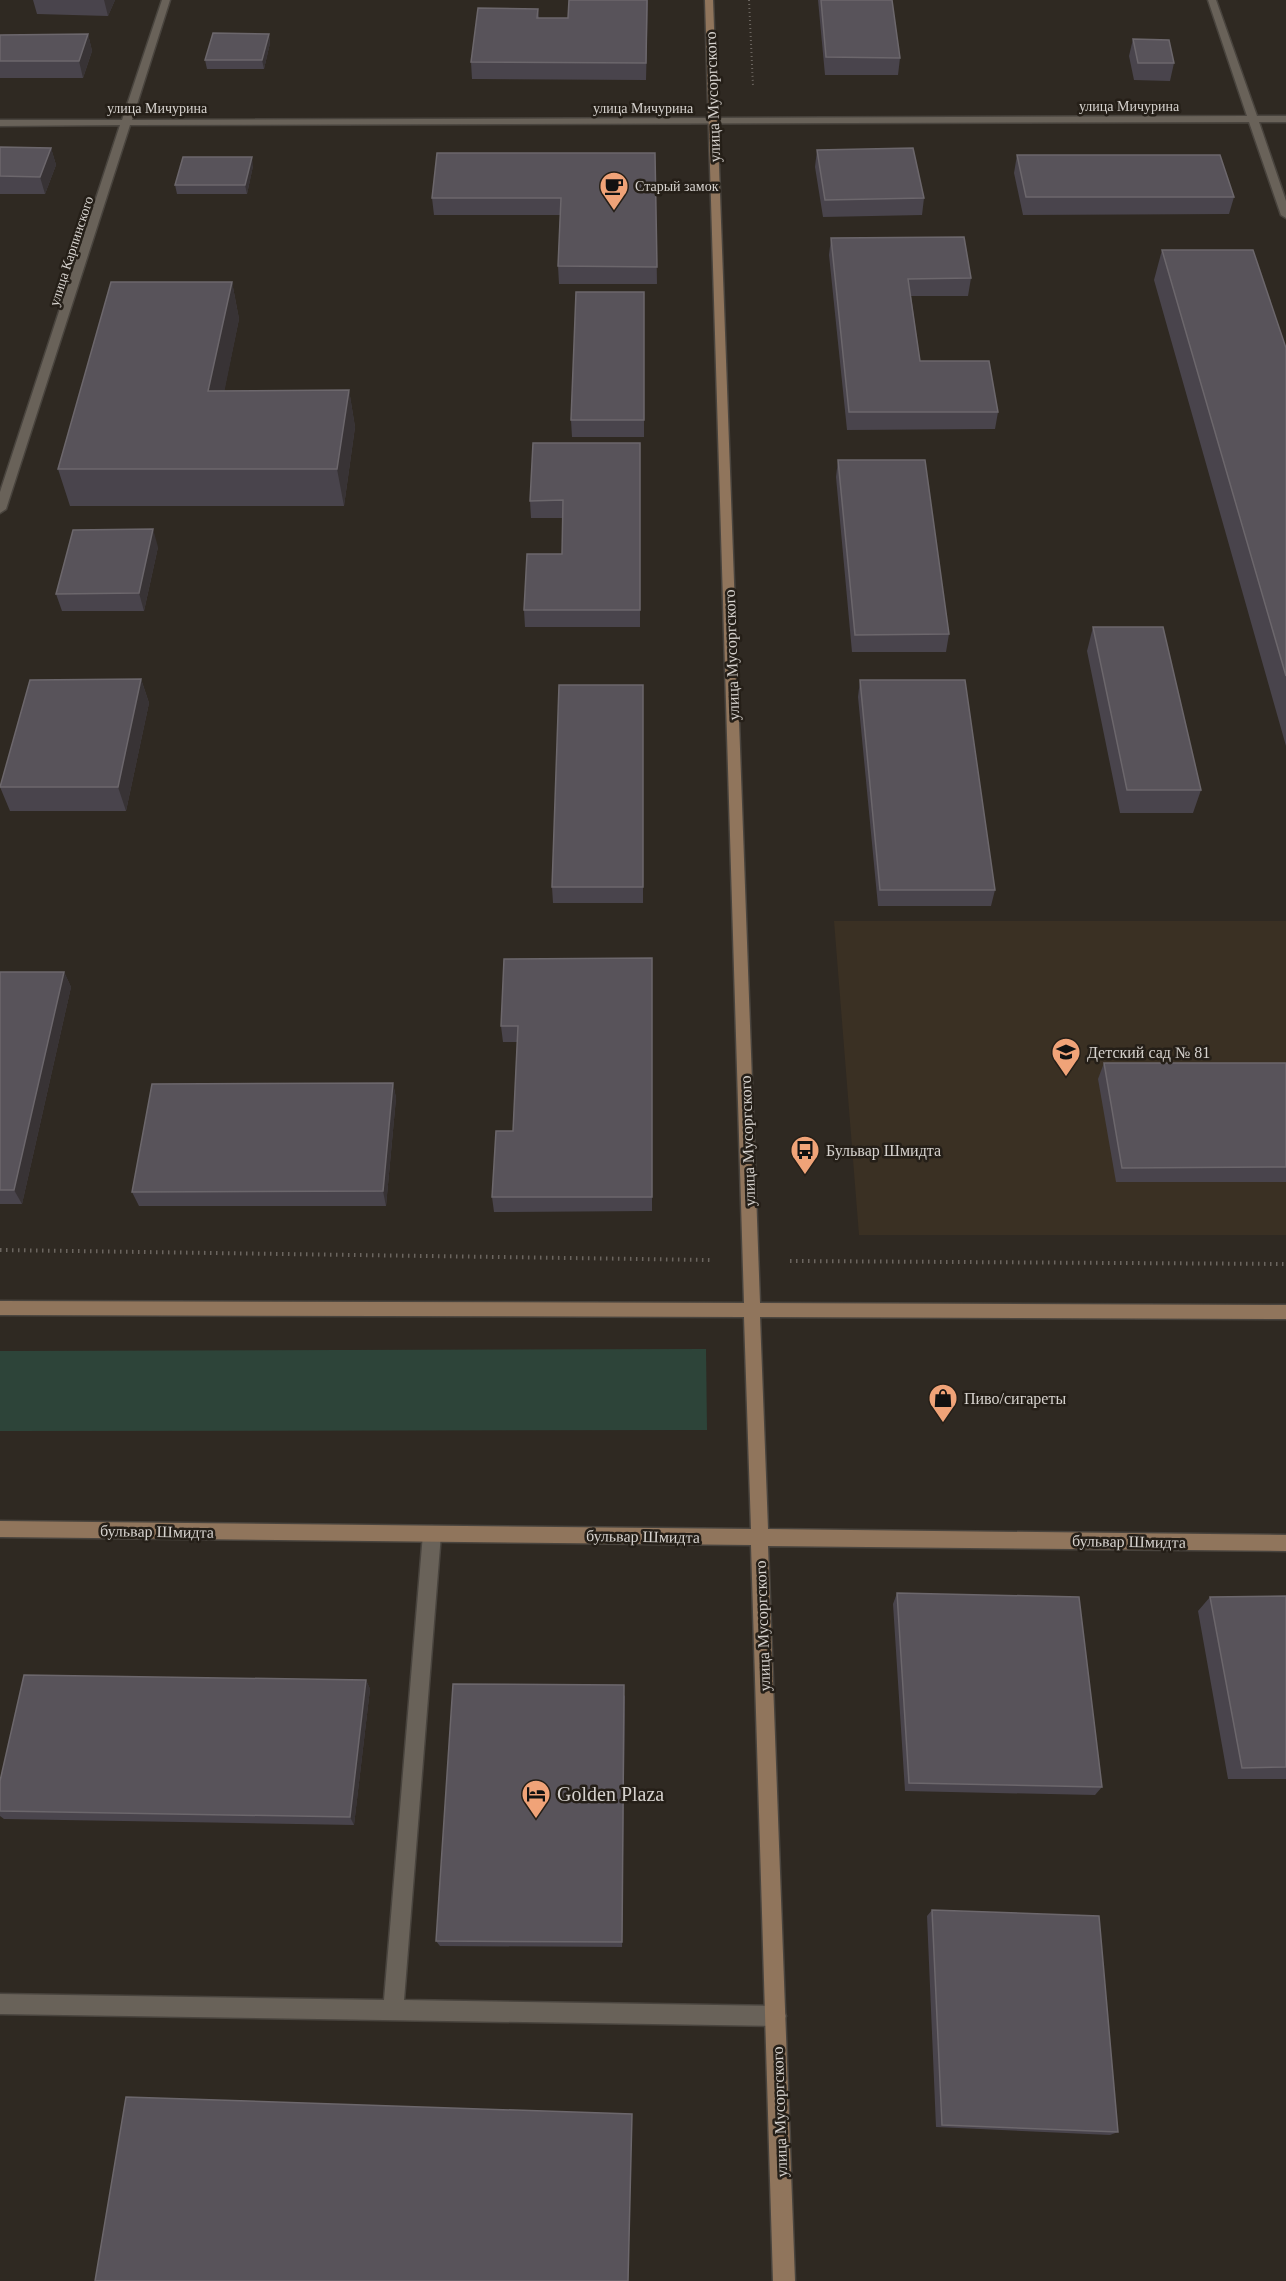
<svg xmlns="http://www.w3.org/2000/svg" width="1286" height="2281" font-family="'Times New Roman',serif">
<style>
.built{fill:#3a3023}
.green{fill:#2d4439}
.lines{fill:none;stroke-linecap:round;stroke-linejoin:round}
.lane-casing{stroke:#49443e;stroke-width:3}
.street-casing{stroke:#49443e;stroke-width:3}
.secondary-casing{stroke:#49443e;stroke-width:3}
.path-far1{stroke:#6b655f;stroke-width:2;stroke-dasharray:1 3;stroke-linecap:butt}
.path{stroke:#6b655f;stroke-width:4;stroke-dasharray:1.5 4.5;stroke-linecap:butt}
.lane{fill:#696259;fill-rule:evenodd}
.street{fill:#696259;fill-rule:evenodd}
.secondary{fill:#90755c;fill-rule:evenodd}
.wall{fill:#49444c}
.shaded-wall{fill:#383335}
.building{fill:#58535a;stroke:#6c676c;stroke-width:1.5}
.labels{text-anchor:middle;stroke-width:5;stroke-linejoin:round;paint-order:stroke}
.far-street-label{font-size:14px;fill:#d6d2ce;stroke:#251f18}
.far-poi-label{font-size:14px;fill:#d6d2ce;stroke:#251f18;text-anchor:start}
.street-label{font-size:16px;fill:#d6d2ce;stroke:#251f18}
.poi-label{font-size:16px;fill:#d6d2ce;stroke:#251f18;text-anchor:start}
.near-poi-label{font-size:20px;fill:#d6d2ce;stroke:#251f18;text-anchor:start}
</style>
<rect width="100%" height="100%" fill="#2f2922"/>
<path class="built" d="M834 921H1286V1235H859Z"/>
<path class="green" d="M706 1349 707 1430 0 1431V1351Z"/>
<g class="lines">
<g class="lane-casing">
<path id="lane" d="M432 1526 438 1528 441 1534 404 2000 776 2006 783 2009 786 2016 783 2023 776 2026 0 2014V1994L384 2000 423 1534 426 1528Z"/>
</g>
<g class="street-casing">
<path id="street" d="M162 0H170L132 120 1247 116 1208 0H1216L1257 116H1286V122H1259L1286 201V218L1281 215 1249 122 130 125 6 509 0 513V492L120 125 0 126V120H122Z"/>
</g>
<g class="secondary-casing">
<path id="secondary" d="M705 0H713L760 1303 1286 1305V1319L760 1317 768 1529 1286 1535V1551L768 1546 795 2281H773L751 1545 0 1537V1521L751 1529 744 1317 0 1315V1301L744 1303Z"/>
</g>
<path class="path-far1" d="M749 0 753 86"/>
<path class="path" d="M0 1250 710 1260
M790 1261 1286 1264"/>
<use href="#lane" class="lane"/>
<use href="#street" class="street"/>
<use href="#secondary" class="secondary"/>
</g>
<path class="wall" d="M33 0H115L108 16 37 14Z
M648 0 646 80 472 79 471 62 538 9 539 18H568Z
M818 0H892L900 58 898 75H825Z
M88 34 92 51 83 78H0V35Z
M269 34 270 43 264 69H207L205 60Z
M1133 39 1174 63 1170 81 1134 80 1129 56Z
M0 147 51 148 56 165 45 194H0Z
M817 150 924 198 922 215 823 217 815 167Z
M655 153 657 284H559L558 266 560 215H434L432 198Z
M1017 155 1234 197 1229 214 1023 215 1014 173Z
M253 166 247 194H177L175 185Z
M831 238 971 278 968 296H911L920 361 998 412 995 429 847 430 829 255Z
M1162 250 1286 348V746L1154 280Z
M232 282 239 319 224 391 349 390 355 427 344 506H70L58 469Z
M644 292V437H572L571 420Z
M640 443V627H525L524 610 562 554 563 518H531L530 501Z
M838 460 949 634 946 652H852L836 477Z
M158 547 144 611H62L56 594Z
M1093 627 1201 790 1193 813H1120L1087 651Z
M141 679 149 703 126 811H10L0 787Z
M860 680 995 890 991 906H878L858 697Z
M643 685V903H553L552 887Z
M652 958V1211L494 1212 492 1197 513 1131 517 1042H503L501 1026Z
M0 972H64L71 987 22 1204H0Z
M1104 1063H1286V1182H1116L1098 1079Z
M393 1083 396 1098 386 1206H139L132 1192Z
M897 1593 1102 1787 1095 1795 905 1791 893 1604Z
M1286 1596V1779H1228L1198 1611 1210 1597Z
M366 1680 370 1689 354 1825 4 1819 0 1816V1781Z
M625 1695 622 1947 440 1946 436 1941Z
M932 1910 1118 2132 1110 2135 936 2127 927 1916Z"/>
<path class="shaded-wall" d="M104 0H115L108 16Z
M88 34 92 51 83 78 79 61Z
M269 34 270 43 264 69 262 60Z
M51 148 56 165 45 194 40 177Z
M252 157 253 166 247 194 245 185Z
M232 282 239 319 217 428 208 391Z
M349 390 355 427 344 506 337 469Z
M153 529 158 547 144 611 139 593Z
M141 679 149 703 126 811 118 787Z
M64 972 71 987 22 1204 14 1190Z
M393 1083 396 1098 386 1206 383 1191Z
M366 1680 370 1689 354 1825 350 1817Z"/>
<path class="building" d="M569 0H647L646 63 471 62 478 8 538 9 537 18H568Z
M821 0H892L900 58 826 57Z
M213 33 269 34 262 60H205Z
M88 34 79 61H0V35Z
M1133 39 1169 40 1174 63H1138Z
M0 147 51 148 40 177 0 176Z
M913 148 924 198 825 200 817 150Z
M437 153H655L657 267 558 266 561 198H432Z
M1017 155H1220L1234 197H1026Z
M183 157H252L245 185H175Z
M964 237 971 278 908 279 920 361H989L998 412H849L831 238Z
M1162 250H1253L1286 348V676Z
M111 282H232L208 391 349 390 337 469H58Z
M576 292H644V420H571Z
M533 443H640V610H524L527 554H562L563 500 530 501Z
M838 460H925L949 634 855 635Z
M153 529 139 593 56 594 73 530Z
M1093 627H1163L1201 790H1127Z
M141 679 118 787H0L30 680Z
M860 680H965L995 890H880Z
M559 685H643V887H552Z
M652 958V1197H492L496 1131H513L518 1026H501L504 959Z
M0 972H64L14 1190H0Z
M1104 1063H1286V1167L1122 1168Z
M393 1083 383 1191 132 1192 152 1084Z
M897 1593 1079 1597 1102 1787 909 1783Z
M1286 1596V1767L1242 1768 1210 1597Z
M24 1675 366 1680 350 1817 0 1811V1781Z
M453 1684 624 1685 622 1942 436 1941Z
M932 1910 1099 1916 1118 2132 942 2125Z
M126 2097 632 2114 628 2281H95Z"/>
<defs>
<g id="cafe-pin" transform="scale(1.5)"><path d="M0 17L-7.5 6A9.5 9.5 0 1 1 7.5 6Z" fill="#f0a378" stroke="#251f18"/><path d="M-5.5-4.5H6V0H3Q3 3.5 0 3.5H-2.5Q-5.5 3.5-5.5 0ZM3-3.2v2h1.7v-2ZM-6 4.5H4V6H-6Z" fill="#111"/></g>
<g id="school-pin" transform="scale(1.5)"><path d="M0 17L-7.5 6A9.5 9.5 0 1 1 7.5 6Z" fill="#f0a378" stroke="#251f18"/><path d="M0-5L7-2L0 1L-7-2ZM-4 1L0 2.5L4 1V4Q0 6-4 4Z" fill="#111"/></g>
<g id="bus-pin" transform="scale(1.5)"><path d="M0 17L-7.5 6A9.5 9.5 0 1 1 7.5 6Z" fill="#f0a378" stroke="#251f18"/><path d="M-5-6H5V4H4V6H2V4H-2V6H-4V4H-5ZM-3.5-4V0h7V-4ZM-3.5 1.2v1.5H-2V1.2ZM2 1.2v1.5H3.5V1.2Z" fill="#111"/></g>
<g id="shop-pin" transform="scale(1.5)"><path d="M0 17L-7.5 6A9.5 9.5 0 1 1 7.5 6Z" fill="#f0a378" stroke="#251f18"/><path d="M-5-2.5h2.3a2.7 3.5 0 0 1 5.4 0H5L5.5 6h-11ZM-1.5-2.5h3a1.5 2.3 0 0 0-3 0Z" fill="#111"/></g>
<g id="hotel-pin" transform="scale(1.5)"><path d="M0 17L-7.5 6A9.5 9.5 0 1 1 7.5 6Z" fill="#f0a378" stroke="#251f18"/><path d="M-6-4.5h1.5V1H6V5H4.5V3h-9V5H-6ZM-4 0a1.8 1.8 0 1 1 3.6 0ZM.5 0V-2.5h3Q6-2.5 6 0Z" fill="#111"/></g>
</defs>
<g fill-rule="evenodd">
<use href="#cafe-pin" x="614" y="186"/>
<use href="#school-pin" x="1066" y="1052"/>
<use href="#bus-pin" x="805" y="1150"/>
<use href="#shop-pin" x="943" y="1398"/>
<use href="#hotel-pin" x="536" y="1794"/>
</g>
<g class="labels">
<g class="far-street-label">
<text x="1129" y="111">улица Мичурина</text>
<text x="157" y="113">улица Мичурина</text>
<text x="643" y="113">улица Мичурина</text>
<text transform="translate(71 251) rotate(-72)" y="5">улица Карпинского</text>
</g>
<g class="far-poi-label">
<text x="635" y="191">Старый замок</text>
</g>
<g class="street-label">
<text transform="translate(712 97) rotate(-92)" y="6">улица Мусоргского</text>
<text transform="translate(731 655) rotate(-92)" y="6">улица Мусоргского</text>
<text transform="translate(747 1141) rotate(-92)" y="6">улица Мусоргского</text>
<text transform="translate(157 1531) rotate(1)" y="6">бульвар Шмидта</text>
<text transform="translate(643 1536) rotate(1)" y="6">бульвар Шмидта</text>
<text transform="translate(1129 1541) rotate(1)" y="6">бульвар Шмидта</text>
<text transform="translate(762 1626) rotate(-92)" y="6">улица Мусоргского</text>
<text transform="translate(779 2112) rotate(-92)" y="6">улица Мусоргского</text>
</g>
<g class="poi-label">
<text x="1087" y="1058">Детский сад № 81</text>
<text x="826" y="1156">Бульвар Шмидта</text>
<text x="964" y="1404">Пиво/сигареты</text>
</g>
<g class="near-poi-label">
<text x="557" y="1801">Golden Plaza</text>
</g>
</g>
</svg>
